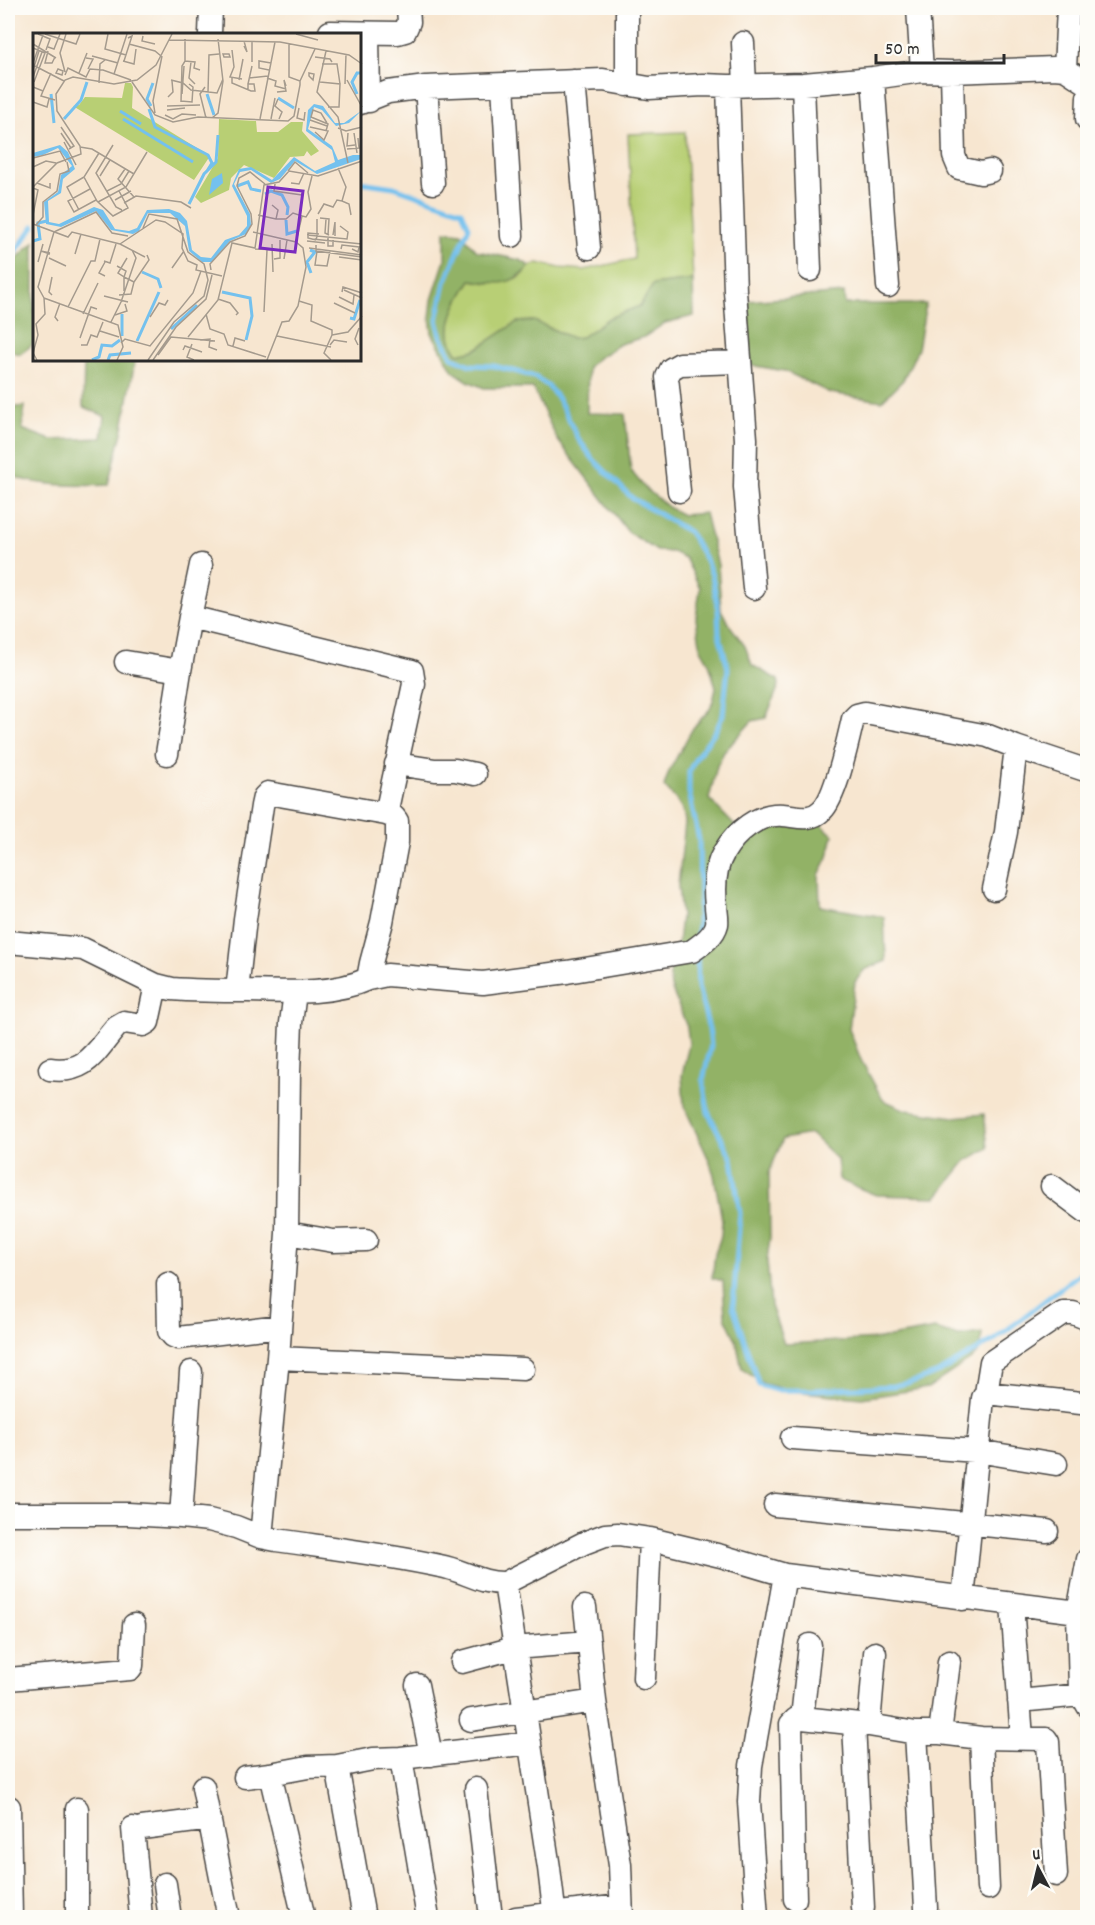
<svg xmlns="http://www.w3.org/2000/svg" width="1095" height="1925" font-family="Dekko,sans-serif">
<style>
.green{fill:#b8cf74;stroke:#727d50;stroke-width:1.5}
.forest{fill:#92b266;stroke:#5e6e48;stroke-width:1.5}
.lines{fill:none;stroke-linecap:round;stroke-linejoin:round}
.stream{stroke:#74c1ee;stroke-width:5}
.minor-casing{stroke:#4a4744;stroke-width:25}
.minor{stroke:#fff;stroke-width:22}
.inset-river{fill:none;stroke:#74c1ee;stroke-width:3}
.inset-road{fill:none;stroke:#a59b8e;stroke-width:1.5}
.view{fill:#7b2cbf;fill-opacity:0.15;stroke:#7b2cbf;stroke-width:3}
.inset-edge{fill:none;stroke:#2b2b2b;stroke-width:3}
</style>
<rect width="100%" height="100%" fill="#fdfcf7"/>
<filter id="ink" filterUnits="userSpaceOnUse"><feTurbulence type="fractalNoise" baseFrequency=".0167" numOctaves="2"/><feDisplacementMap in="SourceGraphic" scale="12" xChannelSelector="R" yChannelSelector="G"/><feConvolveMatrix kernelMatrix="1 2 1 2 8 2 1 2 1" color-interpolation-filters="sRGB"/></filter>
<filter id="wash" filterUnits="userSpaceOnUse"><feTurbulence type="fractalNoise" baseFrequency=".008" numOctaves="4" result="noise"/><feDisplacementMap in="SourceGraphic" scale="24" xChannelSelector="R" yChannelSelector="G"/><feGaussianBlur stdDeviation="1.35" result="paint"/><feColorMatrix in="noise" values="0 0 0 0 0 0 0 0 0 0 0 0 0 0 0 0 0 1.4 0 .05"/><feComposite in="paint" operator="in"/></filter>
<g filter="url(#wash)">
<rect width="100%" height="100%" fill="#f7e6d0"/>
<path class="green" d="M685 132 693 280 653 285 640 306 609 318 582 337 572 338 534 321 517 322 475 350 458 354C438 330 457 301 471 280L488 283 519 278 530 266 538 263 560 268 584 270 634 259 628 134Z"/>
<path class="forest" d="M445 231 461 233 477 251 520 260 530 266C511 287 498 284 471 280 457 301 439 330 458 354L475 350 517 322 534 321 572 338 582 337 609 318 640 306 653 285 693 280 694 316 665 323 644 337 620 344 598 358 588 367 587 413 625 414 631 471 645 488 671 509 683 515 705 513 718 565 721 610 731 627 745 646 752 665 778 680 779 685 766 718 752 721 724 752 717 766 709 799 736 827 818 819 822 825 833 835 828 857 819 875 820 906 884 917 886 961 864 970 855 982 849 1029 861 1060 883 1100 906 1110 954 1117 984 1114 988 1148 966 1161 937 1197 876 1195 839 1180 837 1159 811 1134 783 1139 769 1173 770 1237 767 1261 771 1306 784 1344 879 1339 935 1329 958 1336 982 1333 980 1350 971 1359 928 1388 862 1398 793 1391 764 1384 742 1369 736 1340 725 1317 723 1281 712 1278 715 1254 721 1236 722 1220 714 1175 709 1160 684 1106 682 1075 689 1044 687 1027 671 987 670 979 671 963 678 943 681 916 678 886 685 823C684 804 674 799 664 786L669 771 693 728 710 709 713 701 716 688 709 663 701 649 696 619 700 588 685 558 673 552 657 551 628 532 557 439 533 388H484L468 381 453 371 432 333 430 317 432 300 445 260Z
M34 242V340L31 346 20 354 8 351C7 338 5 279 9 270 14 258 26 251 34 242Z
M844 293 845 304H926L918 349 903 380 882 401 830 393 785 371 750 365 748 301Z
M84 360H135L123 428 109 485C86 486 24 487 8 472V408L25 406 22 429 51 440 102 438 105 416 83 407Z"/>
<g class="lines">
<path class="stream" d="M360 182 394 187 462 211 469 227 445 282 437 320 441 336 452 357 470 365 494 366 518 372 535 377 548 386 559 400 579 440 594 460 632 498 689 532 706 560 712 575 718 608 719 634 728 668 723 715 716 730 697 756 689 771V792L699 840 700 898 697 938
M8 262 34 226
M697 956 698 987 709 1029 711 1045 703 1080 708 1112 732 1159 740 1214 733 1306 759 1385 776 1390H815L893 1386 916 1381 938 1373 994 1340 1088 1267"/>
</g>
</g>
<g filter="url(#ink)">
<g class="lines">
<g class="minor-casing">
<path id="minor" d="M627 8V85
M918 8 922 71
M330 32 398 33 405 31 409 22 408 8
M368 33 369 101
M210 34 211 8
M743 43 745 85
M1065 69 1068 8
M952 72 954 156 959 168 981 173 990 171
M873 78 888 286
M574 81 589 248
M803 84 810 270
M503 85 512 236
M728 86 735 291 746 439 745 487 754 588
M426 87 433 183
M360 103 388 92 426 87 603 80 649 88 703 85 728 86 803 84 873 78 922 71 952 72 1054 68 1065 69 1088 84
M1087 119 1088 97
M679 491 667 377 671 369 680 364 740 362
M201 565 190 617 412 671 414 684 386 814
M126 662 180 671 190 617
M167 754 180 671
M396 764 435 770H455L475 774
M994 889 1006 832 1016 747
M8 942 83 949 156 985 172 989C198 991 222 991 248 991 287 992 332 995 368 979
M237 991 245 919 262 806 264 797 268 793 386 814 394 817 397 821V842L382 922 371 963 368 979 387 975 483 983 567 972 692 951C702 944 714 936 717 924 718 919 716 911 716 906 714 888 714 868 724 852 736 832 758 813 783 815 797 816 810 822 822 810 836 797 848 740 853 719L857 715 865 713 988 736 1016 747 1088 771
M50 1069C87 1074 95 1051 117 1026L124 1022 143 1025 148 1022 156 985
M1052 1186 1088 1213
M287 1233 333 1241 366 1240
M168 1284 169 1331 173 1336 178 1338 280 1326
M278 1358 523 1369
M986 1393 1081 1403
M792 1438 977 1451 1056 1464
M775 1505 1047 1531
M8 1514H128L181 1517 209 1520 236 1527 261 1537 276 1540C331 1548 385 1554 440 1566 463 1570 481 1584 505 1583L584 1543 605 1535 618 1534 650 1539 721 1556 785 1575 1078 1612
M181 1517 191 1372
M261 1537 278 1358 287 1233 289 1072 291 1023 294 1000 291 992
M1088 1559 1078 1612 1080 1692 1088 1706
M505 1583 549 1868 555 1918
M963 1599 983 1398 986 1393 991 1362 1063 1313H1073L1088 1319
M1012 1605 1022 1738
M585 1607 595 1701 620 1865 622 1918
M462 1662 514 1648 589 1642
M644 1678 650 1539
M8 1679 130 1669 132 1666 134 1625
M417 1685 431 1755
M1019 1701 1081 1695
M802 1718 810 1645
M471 1720 595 1701
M854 1724 863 1908
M869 1725 875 1653
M916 1733 926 1908
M940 1733 949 1662
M981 1738 988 1888
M401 1758 530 1743
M337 1766 373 1759 401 1758 428 1918
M270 1774 308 1767 337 1766 364 1918
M245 1777 270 1774 304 1918
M203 1787 229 1918
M476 1789 491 1918
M9 1807 11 1918
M77 1809V1918
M133 1828 141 1918
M142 1828 210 1819
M165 1884 170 1918
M795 1899 791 1724 796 1719 802 1718 869 1725 916 1733H940L981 1738 1046 1739 1048 1742 1056 1875
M516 1918 621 1906
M757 1918 749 1802 751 1766 785 1575"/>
</g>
<use href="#minor" class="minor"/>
</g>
</g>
<g transform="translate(33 33)">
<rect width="328" height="328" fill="#f7e6d0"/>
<path d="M92 50H98L100 54 99 75 177 123 161 147 40 73 46 72 52 64 89 65ZM186 86 223 88 224 99H245L258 89H270L269 98 286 118 278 123 274 118 271 123 257 124 241 145 211 132 198 145 196 157 168 170 162 164 185 125Z" fill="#b8cf74"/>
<path d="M281 71 290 73 302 90H311L328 78 316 90 303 93 289 77 281 74 275 96 299 113 305 127 320 122H328V126L284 141 262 128 247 146 238 150 218 137 207 139 201 151 217 181 218 192 213 201 197 208 179 229H169L156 218 152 193 137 180H115L106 198 100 201 78 197 63 178 28 194 13 191 11 169 25 159 28 142 39 133 25 115 10 122 0 124V120L27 112 35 119 42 136 30 146 28 160 15 168 16 189 26 191 61 174 70 177 82 196 96 198 104 195 114 177 136 176 147 180 154 188 159 217 168 224 178 225 192 207 206 202 214 193V183L199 153 206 136 218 134 239 147 261 124 282 138 302 129 299 117 273 98 275 77ZM189 140 190 150 176 162 179 146Z" fill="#74c1ee"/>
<path class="inset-river" d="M18 61 21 90M174 61 181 82M324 61 319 49 324 40H329M245 65 261 75M118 73 114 66 120 50M116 76 122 94 175 122 179 130 174 138M87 78 108 91M31 86 48 67 54 49M90 86 160 129M204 153 215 149 218 156 228 158M232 161 238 158 249 162 255 174 254 182M156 171 171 141 183 129 185 102M253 187 254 201 264 198M0 208 7 206 5 190 14 188M277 217 282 219 274 229 278 240M109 239 125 246 128 255M189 259 217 265 219 283 213 307M317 285 321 286 327 267M138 296 164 272M89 303V281M104 308 126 259M59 327 66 324 69 312 79 313 87 307M75 327 77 322 98 320"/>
<path class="inset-road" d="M5 1 17 6 13 17M12 1 43 11 47 1M75 1 72 16 93 22M263 1 285 7M110 3 109 8 122 11M152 6V28M136 7 247 9 316 22 329 31M0 11 23 25M96 11 122 18 128 23M211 13 214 19 211 8M15 14 21 16 27 1M0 15 12 20 1 49M199 17 201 34 197 44 209 46M15 18 12 30H19L22 24M293 18 284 59 305 84 315 130M190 21H196L197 24H191ZM59 23 85 30M282 24 297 26 299 29M53 25 60 26 55 36M90 28 101 31 103 16M91 28 99 3 95 5M158 29 156 45 162 51M219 29V9M0 30 10 2M289 31H304L307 51M0 32 31 48M25 36 30 38 29 42 23 40ZM0 37 6 18M236 37 226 35V28L238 30M32 39 27 20 33 1M46 40 54 20M276 40 281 41 280 47 276 43ZM81 41 94 1M32 42 35 35 53 44 57 36 70 37 98 47M0 44 9 19M199 45V50L218 58H222L221 51H215V56M216 45 235 43M234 45 243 48 242 53 253 56M138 47 150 50 158 57 184 60 190 46M206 47 210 26M314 47 329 74M267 48 282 16M99 49 122 82 140 89 165 84 255 88 261 83 267 52V48L256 44V11M287 49 307 51 306 74H295M66 50 67 31 72 27M215 51 219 33M312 51 313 21M0 54 10 58 8 63 22 67M172 54 167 61 173 85M10 58 18 40M175 59 176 22 186 21M244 59 253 58 251 47 253 53M149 61 151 33M135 64 140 59 139 48M245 66 242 73 249 79 246 86M148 68 159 69 160 54 156 51M0 69 14 74 16 66M148 69 149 33 152 28 162 29 161 35 167 37M134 73 167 72M266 75 264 85 271 87 272 79M134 77 152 75M122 80 120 68 129 23M132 82 140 86 149 81 163 82M179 85 185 80 190 48 185 6M227 86 242 9M238 86 242 65M277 87 294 93M28 94 41 113 36 116M277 94 295 98 291 107 282 99M305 95 313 98 329 94M293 98 295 91 278 84 280 77 288 80 294 90M28 100 38 115M315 100 314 113 322 112M321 100 324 120M31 109 43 132M80 112 63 140 83 174 89 177M47 114 59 116 101 141M314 116 326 115 325 105M66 120 51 144 64 168 80 183 95 175 86 158M0 125 27 118 33 129M0 134 13 128 23 130M305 135 313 154 309 168M92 136 85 146 101 164M255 138 262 129 275 140M67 143 77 127M4 150 17 155V150M258 150 266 151 271 140M242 151 241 158 269 162M0 154 24 130 48 121 47 113 24 78 23 61 32 47 40 44 81 51 104 47 123 32 139 1M0 155 5 157 0 182M57 156 35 168 41 179 63 167M74 158 88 151 96 138M82 167 98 158M309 168 316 171 318 182M65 169 93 154 114 119M91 170 103 163 148 169 158 175M239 172 245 177 243 186H253L260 180 269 183M46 177 34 154 51 144M285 181 291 171 300 174 304 167 309 168M225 182 243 186M287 185 296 186 295 202M293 186 292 200 296 202M0 191 35 204 39 199 87 211 112 224M3 192 10 184V169L24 158 27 141 36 138 34 129M110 195 116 181 144 186 155 219 171 231 175 247 171 263 141 289 115 327M21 199 63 179 79 200 95 203M220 199 263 209 270 215 273 234 265 273 256 288 249 289 234 327M274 202 284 203V186M300 202 302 189V203M295 205V213H300V207M279 206 275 205V200L286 201M283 207 279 206 329 211M283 207 284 203 314 206 315 199 307 193M274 208 292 210M263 209 269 183 273 184 278 176 275 159 279 143M87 211 123 187 132 189 150 201 149 215 155 228 164 232 163 237 189 243M239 211 240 239M283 212V218L329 224M276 215 329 222M222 216 247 217M308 216 309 212 326 214 325 219 319 216M284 218 282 232 294 233 297 218M17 220 8 218 17 221M42 221 48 201M306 224 329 227M16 225 33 233M241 226 247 225V207M251 226 254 207M71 228 77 230 83 211M5 229 10 211M84 233 93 238 91 244 101 249 98 261 86 262M139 235 151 218M178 237 177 231 197 209 212 203 219 191 218 181 204 153 206 145 217 139 232 151M72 243 66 240 72 229M19 244 16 259 19 262M101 249 116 227 114 222M311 257 329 265M91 258V244L85 240 94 225M309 259 310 254 329 260M71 263 95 269M306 264 320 271 321 262M11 265 85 292 90 314 84 327M11 265 5 254 21 199M185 266 197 270 205 280 203 282M266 268 279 272 278 288 299 297V302M88 269 103 225 99 217M301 270 322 280M35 274 58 228H62L67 206M231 279 234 217M50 281 65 250M173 281 177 296 191 301 195 312 233 324M82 282 94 278 92 271M117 284 126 270 132 272 135 267M25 288 22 284 27 270M78 289 88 269M67 298 86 304M299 302 315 299 329 283M244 303 298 314M155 304 185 267 199 210 222 215 231 152 246 149 256 138 285 143 329 128M47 305 58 274 64 276M167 307 177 306 176 314 184 317M88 310 92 306 117 313 160 260 168 238M159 311 154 324 161 327M48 312H54L58 302 64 304 70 289M297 312 301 307 314 309M325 312 322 306 326 295M200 313 202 305 212 308M150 317 152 313 169 319M125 322 138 304 182 308M4 327 0 320 5 302 3 291 12 281 11 265M120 327 143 294 173 266 179 242M298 327 291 320 299 302"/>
<path class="view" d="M235 154 270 158 262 219 227 215Z"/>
<rect width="328" height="328" class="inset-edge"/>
</g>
<rect width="1095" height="1925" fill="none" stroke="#fdfcf7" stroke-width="30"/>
<g transform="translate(1038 1868) rotate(353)" stroke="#fdfcf7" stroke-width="4.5" paint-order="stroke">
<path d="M0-4.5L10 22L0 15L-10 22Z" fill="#2b2b2b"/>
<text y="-9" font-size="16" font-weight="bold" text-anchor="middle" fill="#2b2b2b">U</text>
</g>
<path d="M876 54v9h128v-9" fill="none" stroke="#2b2b2b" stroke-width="3"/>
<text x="885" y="54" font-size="18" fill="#2b2b2b" stroke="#fdfcf7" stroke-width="4.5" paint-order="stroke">50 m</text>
</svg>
